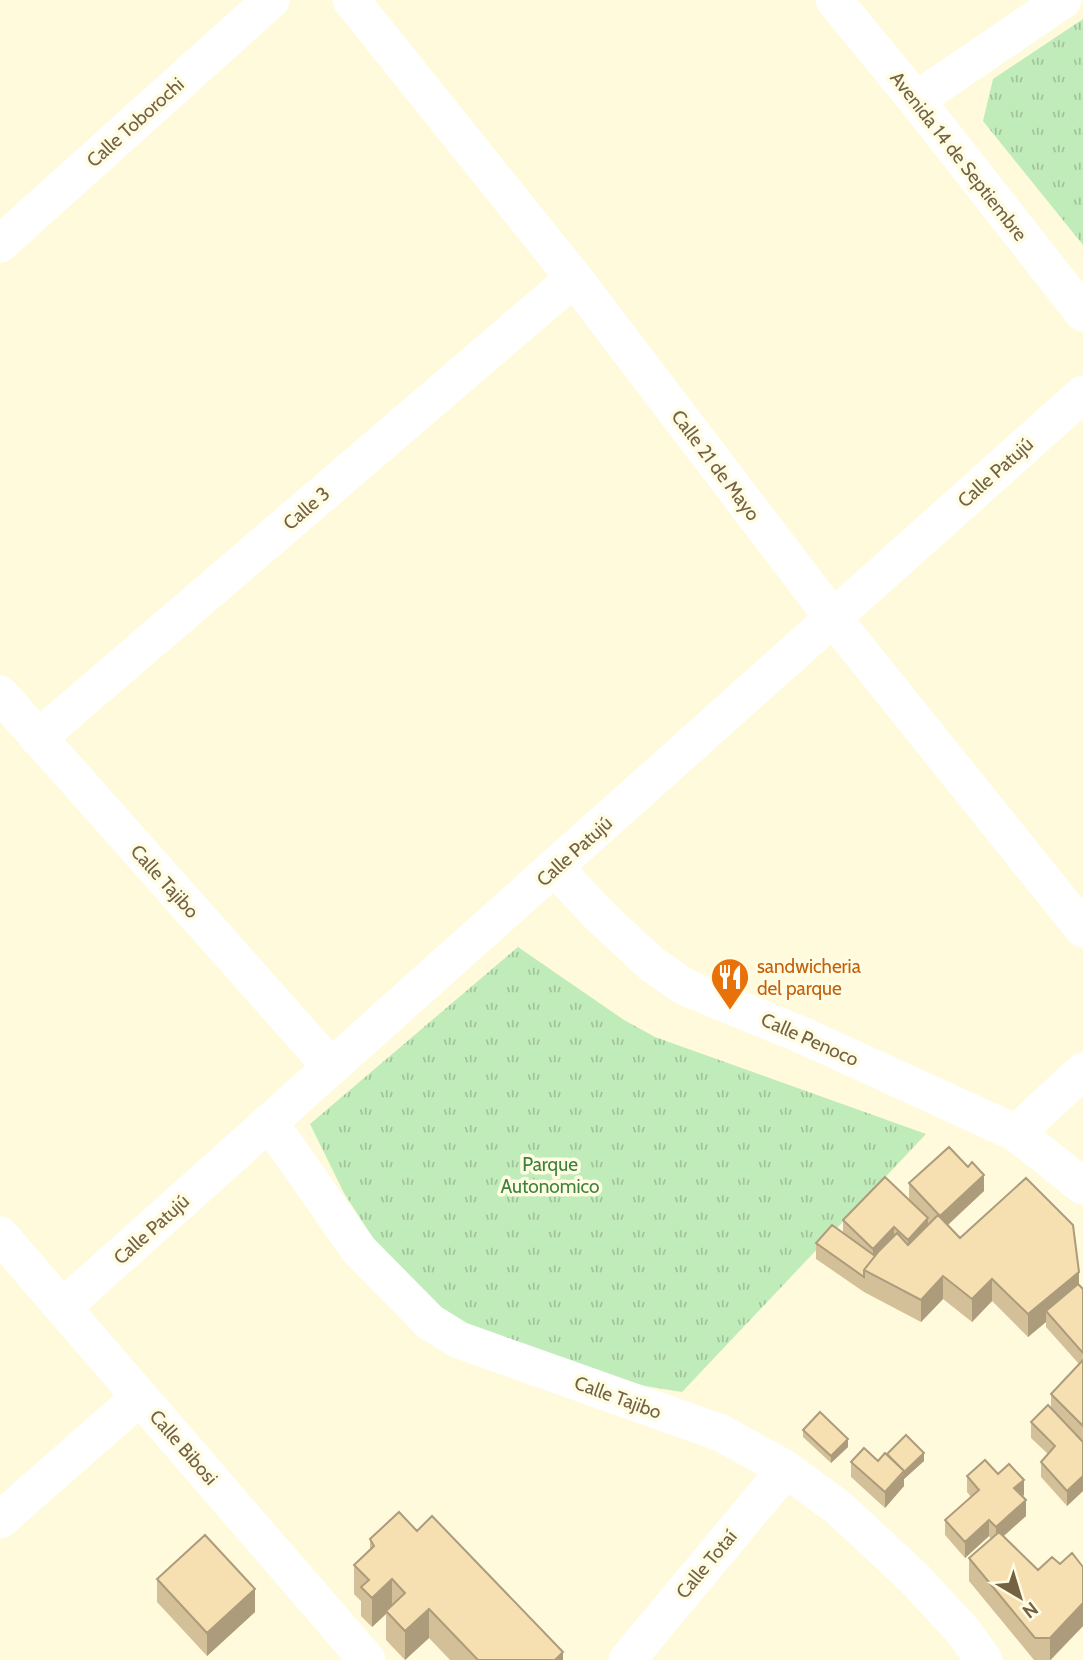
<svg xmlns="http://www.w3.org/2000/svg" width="1083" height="1660" font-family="Cabin,sans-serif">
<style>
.park{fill:url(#park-tufts)}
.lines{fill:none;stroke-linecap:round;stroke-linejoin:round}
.minor{stroke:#fff;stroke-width:37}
.wall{fill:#d4c098}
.shaded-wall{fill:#ac9c7c}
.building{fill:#f6dfb1;stroke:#ac9c7c;stroke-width:2}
.labels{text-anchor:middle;stroke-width:7;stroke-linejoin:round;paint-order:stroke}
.street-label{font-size:19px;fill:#746243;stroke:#fffce4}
.food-label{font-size:19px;fill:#c56008;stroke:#fffce4;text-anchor:start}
.park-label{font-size:19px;fill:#3f823d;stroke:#fffce4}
</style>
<defs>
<pattern id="park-tufts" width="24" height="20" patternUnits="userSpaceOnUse" patternTransform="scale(1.75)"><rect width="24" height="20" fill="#c0ecba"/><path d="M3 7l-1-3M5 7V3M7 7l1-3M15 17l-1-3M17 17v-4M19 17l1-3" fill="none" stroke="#a1c399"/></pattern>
</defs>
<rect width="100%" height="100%" fill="#fefadb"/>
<path class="park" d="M1083 19V245L983 121 993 79Z
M518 947 624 1020 655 1037 926 1134 682 1392 645 1386 562 1365 458 1325 392 1268 344 1193 310 1124Z"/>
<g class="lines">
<path class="minor" d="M351 0 574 278 833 618 1083 929
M834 0 916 100 1083 313
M916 100 1063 0
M0 244 271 0
M0 694 331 1067
M38 738 574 278
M555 868 601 917 653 965 685 987 804 1036 1016 1133 1083 1186
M269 1122 359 1250 430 1322 459 1340 721 1433 786 1469 840 1509 914 1578 963 1631 984 1660
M1016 1133 1083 1071
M0 1235 367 1660
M63 1307 1083 394
M0 1520 140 1397
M627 1660 786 1469"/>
</g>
<path class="wall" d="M909 1183 984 1191 948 1225 960 1238 1079 1284 1083 1289V1491L1067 1506 1041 1477V1462L1048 1454 1031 1438V1422L1051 1408V1394L1079 1364 1046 1327V1322L1028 1337 992 1301 972 1322 943 1299 921 1322 864 1292 816 1259V1243L843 1233V1220L920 1211 909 1199Z
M803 1430 848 1447 831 1463 803 1437Z
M887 1455 924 1461 904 1479V1486L885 1508 851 1477V1462L878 1461Z
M998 1474 1024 1495 1022 1497 1026 1516 1003 1536 1038 1570 1060 1564 1083 1567V1626L1051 1660H1034L969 1581V1558L991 1539 989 1536 965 1558 945 1535V1520L971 1497 967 1492V1476Z
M417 1531 563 1660H450L429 1638 405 1660 386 1640V1614L372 1627 361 1616V1601L354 1594V1565L370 1549V1539Z
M157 1579 255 1612 207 1656 157 1602Z"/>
<path class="shaded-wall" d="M984 1175V1191L940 1232V1216Z
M928 1218V1234L908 1255V1240Z
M894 1227V1242L873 1264V1249Z
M1079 1272V1295L1046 1311V1322L1028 1337V1314Z
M943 1276V1299L921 1322V1300Z
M992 1279V1301L972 1322V1299Z
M848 1439V1447L831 1463V1456Z
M924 1453V1461L904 1479V1486L885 1508V1492Z
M1083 1476V1491L1067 1506V1491Z
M1024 1480V1495L1014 1503V1488Z
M1026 1500V1516L996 1543V1527Z
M989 1520V1536L965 1558V1542Z
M392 1579V1608L386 1611V1614L372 1627V1598Z
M255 1589V1612L207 1656V1633Z
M1083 1603V1626L1050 1660V1638Z
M429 1609V1638L405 1660V1631Z
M563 1652V1660H555Z"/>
<path class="building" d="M949 1147 968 1167 972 1162 984 1175 940 1216 909 1183Z
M885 1177 928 1218 908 1240 894 1227 873 1249 843 1220Z
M1026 1178 1073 1225 1079 1272 1028 1314 992 1279 972 1299 943 1276 921 1300 864 1270 879 1251 897 1233 908 1245 938 1215 960 1238Z
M832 1225 875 1256 864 1270V1277L816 1243Z
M1078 1284 1083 1289V1353L1046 1311Z
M1083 1360V1426L1051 1394Z
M1048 1405 1083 1442V1476L1067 1491 1041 1462 1055 1446 1031 1422Z
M820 1412 848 1439 831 1456 803 1430Z
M906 1435 924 1453 904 1472V1471L887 1454Z
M864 1448 878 1461 885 1453 904 1471 885 1492 851 1462Z
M985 1460 998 1474 1009 1464 1024 1480 1014 1488 1026 1500 996 1527 989 1520 965 1542 945 1520 979 1490 967 1476Z
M399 1512 417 1531 432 1516 563 1652 555 1660H478L429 1609 405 1631 386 1611 405 1593 392 1579 372 1598 361 1587 369 1580 354 1565 374 1546 370 1539Z
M999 1532 1038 1570 1052 1557 1060 1564 1072 1553 1083 1567V1603L1050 1638H1035L969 1558Z
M205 1535 255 1589 207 1633 157 1579Z"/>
<defs>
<g id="restaurant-pin" transform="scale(2.0125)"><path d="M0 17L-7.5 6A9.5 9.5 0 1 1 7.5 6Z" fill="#e8710a" stroke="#fffce4"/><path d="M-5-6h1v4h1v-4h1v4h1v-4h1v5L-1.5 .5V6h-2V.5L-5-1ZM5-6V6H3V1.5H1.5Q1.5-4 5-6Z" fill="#fff"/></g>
</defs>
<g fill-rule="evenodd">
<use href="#restaurant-pin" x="730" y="977"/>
</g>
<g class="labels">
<g class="street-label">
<text transform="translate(135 122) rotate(-42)" y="7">Calle Toborochi</text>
<text transform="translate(959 156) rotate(52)" y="7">Avenida 14 de Septiembre</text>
<text transform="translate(716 465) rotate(53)" y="7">Calle 21 de Mayo</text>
<text transform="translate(995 472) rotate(-42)" y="7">Calle Patujú</text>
<text transform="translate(306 508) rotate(-41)" y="7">Calle 3</text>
<text transform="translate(574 851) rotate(-42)" y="7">Calle Patujú</text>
<text transform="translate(165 881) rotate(48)" y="7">Calle Tajibo</text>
<text transform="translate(810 1039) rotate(24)" y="7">Calle Penoco</text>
<text transform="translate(151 1229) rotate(-42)" y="7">Calle Patujú</text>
<text transform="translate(618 1397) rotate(20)" y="7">Calle Tajibo</text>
<text transform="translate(184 1447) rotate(49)" y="7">Calle Bibosi</text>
<text transform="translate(706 1564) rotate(-50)" y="7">Calle Totaí</text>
</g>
<g class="food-label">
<text x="757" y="973">sandwicheria<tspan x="757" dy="22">del parque</tspan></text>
</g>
<g class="park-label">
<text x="550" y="1171">Parque<tspan x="550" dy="22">Autonomico</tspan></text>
</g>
</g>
<g transform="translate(1020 1597) rotate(142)" stroke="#fffce4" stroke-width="5" paint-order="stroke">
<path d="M0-5L12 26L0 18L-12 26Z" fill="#746243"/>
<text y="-10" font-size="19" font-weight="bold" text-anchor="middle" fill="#746243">N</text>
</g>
</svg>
